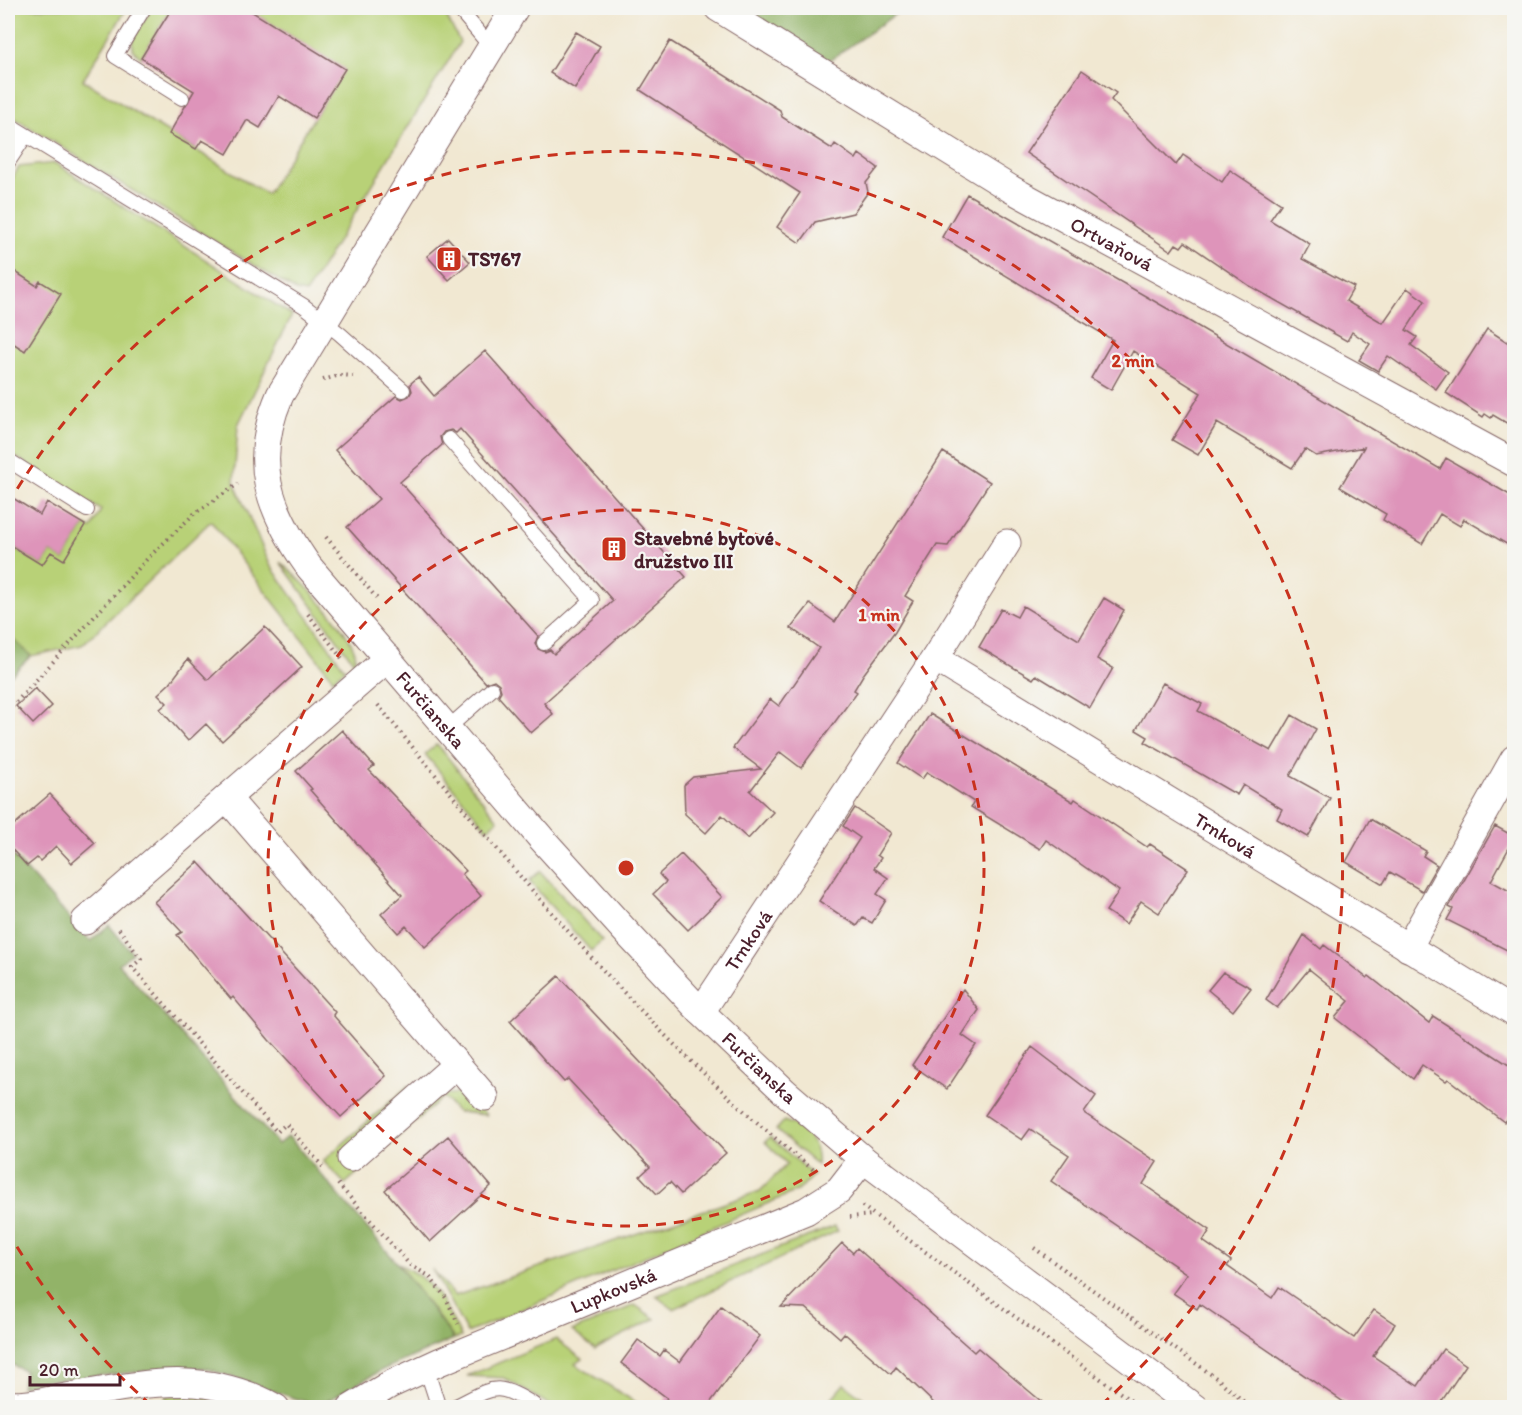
<svg xmlns="http://www.w3.org/2000/svg" width="1522" height="1415" font-family="Itim,sans-serif">
<style>
.green{fill:#b8d177;stroke:#817851;stroke-width:1.5}
.forest{fill:#92b368;stroke:#6e694a;stroke-width:1.5}
.building{fill:#de94ba;fill-rule:evenodd}
.lines{fill:none;stroke-linecap:round;stroke-linejoin:round}
.service-casing{stroke:#846565;stroke-width:16}
.minor-casing{stroke:#846565;stroke-width:29}
.path{stroke:#846565;stroke-width:4;stroke-dasharray:1.5 4.5;stroke-linecap:butt}
.service{stroke:#fff;stroke-width:14}
.minor{stroke:#fff;stroke-width:27}
.ring{fill:none;stroke:#c8321e;stroke-width:3;stroke-dasharray:10 8}
.labels{text-anchor:middle;stroke-width:4.5;stroke-linejoin:round;paint-order:stroke}
.street-label{font-size:20px;fill:#4a1f2b;stroke:#f6f6f2}
.poi-label{font-size:20px;font-weight:bold;fill:#4a1f2b;stroke:#f6f6f2;text-anchor:start}
.centre{fill:#c8321e;stroke:#f6f6f2;stroke-width:3}
.ring-label{font-size:18px;text-anchor:middle;font-weight:bold;fill:#c8321e;stroke:#f6f6f2;stroke-width:4.5;stroke-linejoin:round;paint-order:stroke}
</style>
<rect width="100%" height="100%" fill="#f6f6f2"/>
<filter id="ink" filterUnits="userSpaceOnUse"><feTurbulence type="fractalNoise" baseFrequency=".0167" numOctaves="2"/><feDisplacementMap in="SourceGraphic" scale="12" xChannelSelector="R" yChannelSelector="G"/><feConvolveMatrix kernelMatrix="1 2 1 2 8 2 1 2 1" color-interpolation-filters="sRGB"/></filter>
<filter id="wash" filterUnits="userSpaceOnUse"><feTurbulence type="fractalNoise" baseFrequency=".008" numOctaves="4" result="noise"/><feDisplacementMap in="SourceGraphic" scale="24" xChannelSelector="R" yChannelSelector="G"/><feGaussianBlur stdDeviation="1.35" result="paint"/><feColorMatrix in="noise" values="0 0 0 0 0 0 0 0 0 0 0 0 0 0 0 0 0 1.4 0 .05"/><feComposite in="paint" operator="in"/></filter>
<g filter="url(#wash)">
<rect width="100%" height="100%" fill="#f1e8d2"/>
<path class="green" d="M8 8H127L83 80 267 194 344 69 246 8H442L460 42 306 293 296 291 8 114Z
M152 8H172L141 58 133 50 132 39Z
M55 163 292 315 238 425 234 482 270 565 345 669 333 679 211 521 82 645 31 656 8 634V544L42 565 51 552 64 560 85 525 91 529 101 510 8 452V186L19 167Z
M280 562C300 578 346 626 354 650 356 654 355 660 355 664Z
M437 744 498 820 487 829 425 754Z
M540 871 602 941 591 951 529 881Z
M408 1086 435 1100C456 1085 473 1098 486 1115L457 1112 443 1097 345 1184 323 1161Z
M784 1121C804 1127 820 1144 817 1165L776 1130Z
M770 1137 813 1175 799 1190 467 1333 432 1269 455 1296 760 1191 787 1164 765 1142Z
M835 1226 838 1231 673 1309 656 1296Z
M398 1264C433 1279 445 1303 461 1337L454 1339Z
M635 1305 655 1319 595 1349 572 1331Z
M556 1339 582 1359 575 1364 643 1407H553L504 1378 467 1376Z
M844 1384 875 1407H824Z
M202 1395 242 1407 161 1408 167 1396Z"/>
<path class="forest" d="M718 8H904L820 67Z
M8 634 31 656 8 678Z
M8 850 90 941 109 925 132 953 119 964 278 1144 288 1136 398 1264 454 1339 382 1370 318 1406 205 1368H179L41 1381 21 1387 25 1371 8 1363Z"/>
<g id="blocks">
<path class="building" d="M172 8H246L345 69 314 118 279 96 260 128 247 120 227 154 202 140 196 149 169 134 194 91 141 58Z
M576 32 600 46 575 89 550 73Z
M670 41 780 110 782 117 832 149 835 144 856 159 859 154 878 168 866 183 868 192 853 213 815 222 800 243 777 227 800 193 640 90Z
M1082 70 1116 93 1111 100 1176 165 1183 155 1222 182 1230 170 1281 204 1270 220 1310 244 1302 259 1354 287 1346 301 1383 323 1407 288 1425 301 1406 330 1417 337 1411 345 1448 372 1436 389 1388 356 1378 371 1359 360 1370 344 1352 332 1347 341 1250 286 1185 242 1181 247 1176 244 1171 251 1026 153Z
M967 194 1182 317 1440 469 1446 458 1515 498V549L1464 519 1460 526 1440 514 1422 544 1383 520 1386 514 1340 487 1364 447 1316 456 1305 449 1292 468 1217 423 1198 455 1172 440 1201 393 1133 351 1111 390 1091 378 1113 340 942 237Z
M448 238 470 262 449 280 427 256Z
M8 267 37 286 40 281 61 294 25 351 8 340Z
M1487 329 1515 347V428L1493 415 1491 418 1485 414 1483 417 1446 393Z
M485 351 686 577 544 703 553 714 531 733 498 696 501 691 499 684 494 680 486 683 347 527 379 499 335 450 396 396 402 399 409 396 412 391 410 384 418 377 434 396ZM460 429 613 601 554 654 550 650 545 652 538 649 535 644 538 636 400 482 442 445 440 437 444 432 451 430 456 433Z
M943 452 990 482 948 546 937 545 905 596 913 601 895 632 863 675 854 690 857 692 801 768 780 752 750 791 773 812 748 839 722 815 706 833 685 814 684 785 693 777 761 769 733 748 770 699 779 706 819 648 791 628 810 604 835 622Z
M8 495 40 515 47 502 85 525 64 560 51 552 42 565 8 544Z
M1104 598 1124 610 1097 659 1113 668 1090 708 1036 675 1033 679 979 647 1001 609 1017 617 1023 606 1079 640Z
M265 627 302 667 222 741 206 724 188 741 160 709 167 703 158 694 170 683 188 659 208 680Z
M1163 683 1202 704 1198 711 1271 751 1292 715 1316 729 1290 776 1330 798 1308 837 1277 819 1282 809 1243 785 1237 795 1145 742 1148 737 1136 730Z
M35 688 52 706 33 724 16 706Z
M930 714 1073 802 1075 799 1147 847 1150 844 1188 869 1159 913 1141 901 1126 924 1106 911 1119 891 1046 840 1040 849 971 807 974 802 927 772 922 779 898 763Z
M342 730 374 766 369 770 466 871 462 874 481 896 425 947 406 926 398 933 381 914 402 895 310 790 312 789 296 771Z
M50 794 95 843 72 863 56 846 40 861 37 858 27 866 8 845V830Z
M855 808 891 833 877 855 881 858 874 868 888 878 877 894 886 900 872 923 863 918 857 926 819 901 860 838 843 826Z
M1370 819 1426 851 1423 856 1437 865 1422 891 1390 872 1383 884 1346 862Z
M1495 826 1515 837 1491 881 1515 894V954L1447 920 1453 909 1449 907Z
M681 854 722 897 688 930 653 894 666 882 659 874Z
M198 862 335 1012 333 1015 386 1076 341 1117 269 1040 233 997 231 999 177 935 182 932 154 902Z
M1304 935 1321 949 1324 945 1367 978 1369 976 1429 1023 1433 1016 1515 1069V1108L1504 1122 1448 1079 1446 1081 1422 1065 1413 1079 1335 1018 1349 1001 1309 969 1277 1008 1266 1000Z
M1223 972 1251 988 1233 1011 1208 990Z
M559 976 726 1153 681 1194 670 1182 657 1194 640 1176 650 1167 568 1079 564 1082 510 1021Z
M963 989 979 1010 962 1035 976 1045 947 1089 912 1065Z
M1032 1047 1096 1096 1084 1113 1157 1162 1143 1184 1210 1230 1203 1241 1231 1261 1227 1266 1272 1298 1279 1287 1354 1338 1374 1310 1395 1324 1373 1356 1418 1386 1443 1349 1466 1365 1441 1402 1449 1407H1351L1200 1304 1197 1309 1173 1293 1187 1274 1051 1181 1069 1155 1030 1129 1022 1140 985 1115Z
M448 1136 491 1186 430 1242 385 1190Z
M842 1243 853 1253 857 1248 974 1352 978 1348 1048 1407H938L896 1367 891 1374 844 1333 840 1338 806 1308 781 1307Z
M721 1306 760 1336 707 1407H660L667 1398 621 1363 638 1340 660 1356 664 1350 680 1362Z"/>
</g>
</g>
<g filter="url(#ink)">
<use href="#blocks" fill-opacity="0" stroke="#846565" stroke-width="1.5"/>
<g class="lines">
<g class="service-casing">
<path id="service" d="M144 8 115 56 182 98
M458 8 491 47
M8 124 304 306 340 334 403 390
M8 162 26 135
M449 439 592 600 544 643
M8 460 87 510
M448 728 492 689
M426 1368 439 1408
M452 1408C492 1389 494 1379 534 1405"/>
</g>
<g class="minor-casing">
<g id="minor">
<path id="s1" d="M515 8 280 395C251 462 268 509 309 567L541 838 627 933 701 1012 785 1092 863 1159 1195 1408"/>
<path id="s2" d="M718 8 1011 189 1514 463"/>
<path id="s3" d="M935 658 1514 1012"/>
<path d="M227 798 485 1097"/>
<path d="M85 921 388 658"/>
<path d="M1408 948 1514 759"/>
<path id="s4" d="M701 1012 935 658 1007 543"/>
<path d="M351 1158 457 1064"/>
<path d="M8 1404C28 1407 47 1400 66 1397 143 1384 204 1368 276 1408"/>
<path id="s5" d="M351 1408 389 1385 439 1362 806 1211 839 1190 863 1159"/>
</g>
</g>
<path class="path" d="M323 380 340 375 353 376
M326 537 379 601
M308 614 344 661
M378 705C512 868 649 1039 815 1171
M8 711 148 558 194 514 238 484
M119 929 141 959 132 967 277 1132 286 1124 323 1167
M338 1184 410 1265 429 1276 446 1298 458 1324
M862 1206 1141 1408
M850 1217 873 1215
M1034 1248 1219 1380 1251 1408"/>
<use href="#service" class="service"/>
<use href="#minor" class="minor"/>
</g>
</g>
<g class="ring">
<circle cx="626" cy="868" r="358"/>
<path d="M151 1405A717 717 0 0 1 8 1232M8 504A717 717 0 1 1 1101 1405"/>
</g>
<defs>
<g id="building-square" transform="scale(1.35)"><rect x="-9" y="-9" width="18" height="18" rx="4" fill="#c8321e" stroke="#f6f6f2"/><path d="M-4-6H4V6H1V3H-1V6H-4ZM-2.5-4.3h1.7v1.8h-1.7ZM.8-4.3h1.7v1.8H.8ZM-2.5-1h1.7V.8h-1.7ZM.8-1h1.7V.8H.8Z" fill="#fff"/></g>
</defs>
<g fill-rule="evenodd">
<use href="#building-square" x="449" y="259"/>
<use href="#building-square" x="614" y="549"/>
</g>
<g class="labels">
<g class="street-label">
<text dy="7" stroke="none"><textPath href="#s2" startOffset="459">Ortvaňová</textPath></text>
<text dy="7" stroke="none"><textPath href="#s1" startOffset="825">Furčianska</textPath></text>
<text dy="7" stroke="none"><textPath href="#s3" startOffset="340">Trnková</textPath></text>
<text dy="7" stroke="none"><textPath href="#s4" startOffset="86">Trnková</textPath></text>
<text dy="7" stroke="none"><textPath href="#s1" startOffset="1311">Furčianska</textPath></text>
<text dy="7" stroke="none"><textPath href="#s5" startOffset="288">Lupkovská</textPath></text>
</g>
<g class="poi-label">
<text x="468" y="266">TS767</text>
<text x="634" y="545">Stavebné bytové<tspan x="634" dy="23">družstvo III</tspan></text>
</g>
</g>
<circle cx="626" cy="868" r="9" class="centre"/>
<g class="ring-label">
<text x="1133" y="367">2 min</text>
<text x="879" y="621">1 min</text>
</g>
<rect width="1522" height="1415" fill="none" stroke="#f6f6f2" stroke-width="30"/>
<path d="M30 1376v9h90v-9" fill="none" stroke="#4a1f2b" stroke-width="3"/>
<text x="39" y="1376" font-size="18" fill="#4a1f2b" stroke="#f6f6f2" stroke-width="4.5" paint-order="stroke">20 m</text>
</svg>
